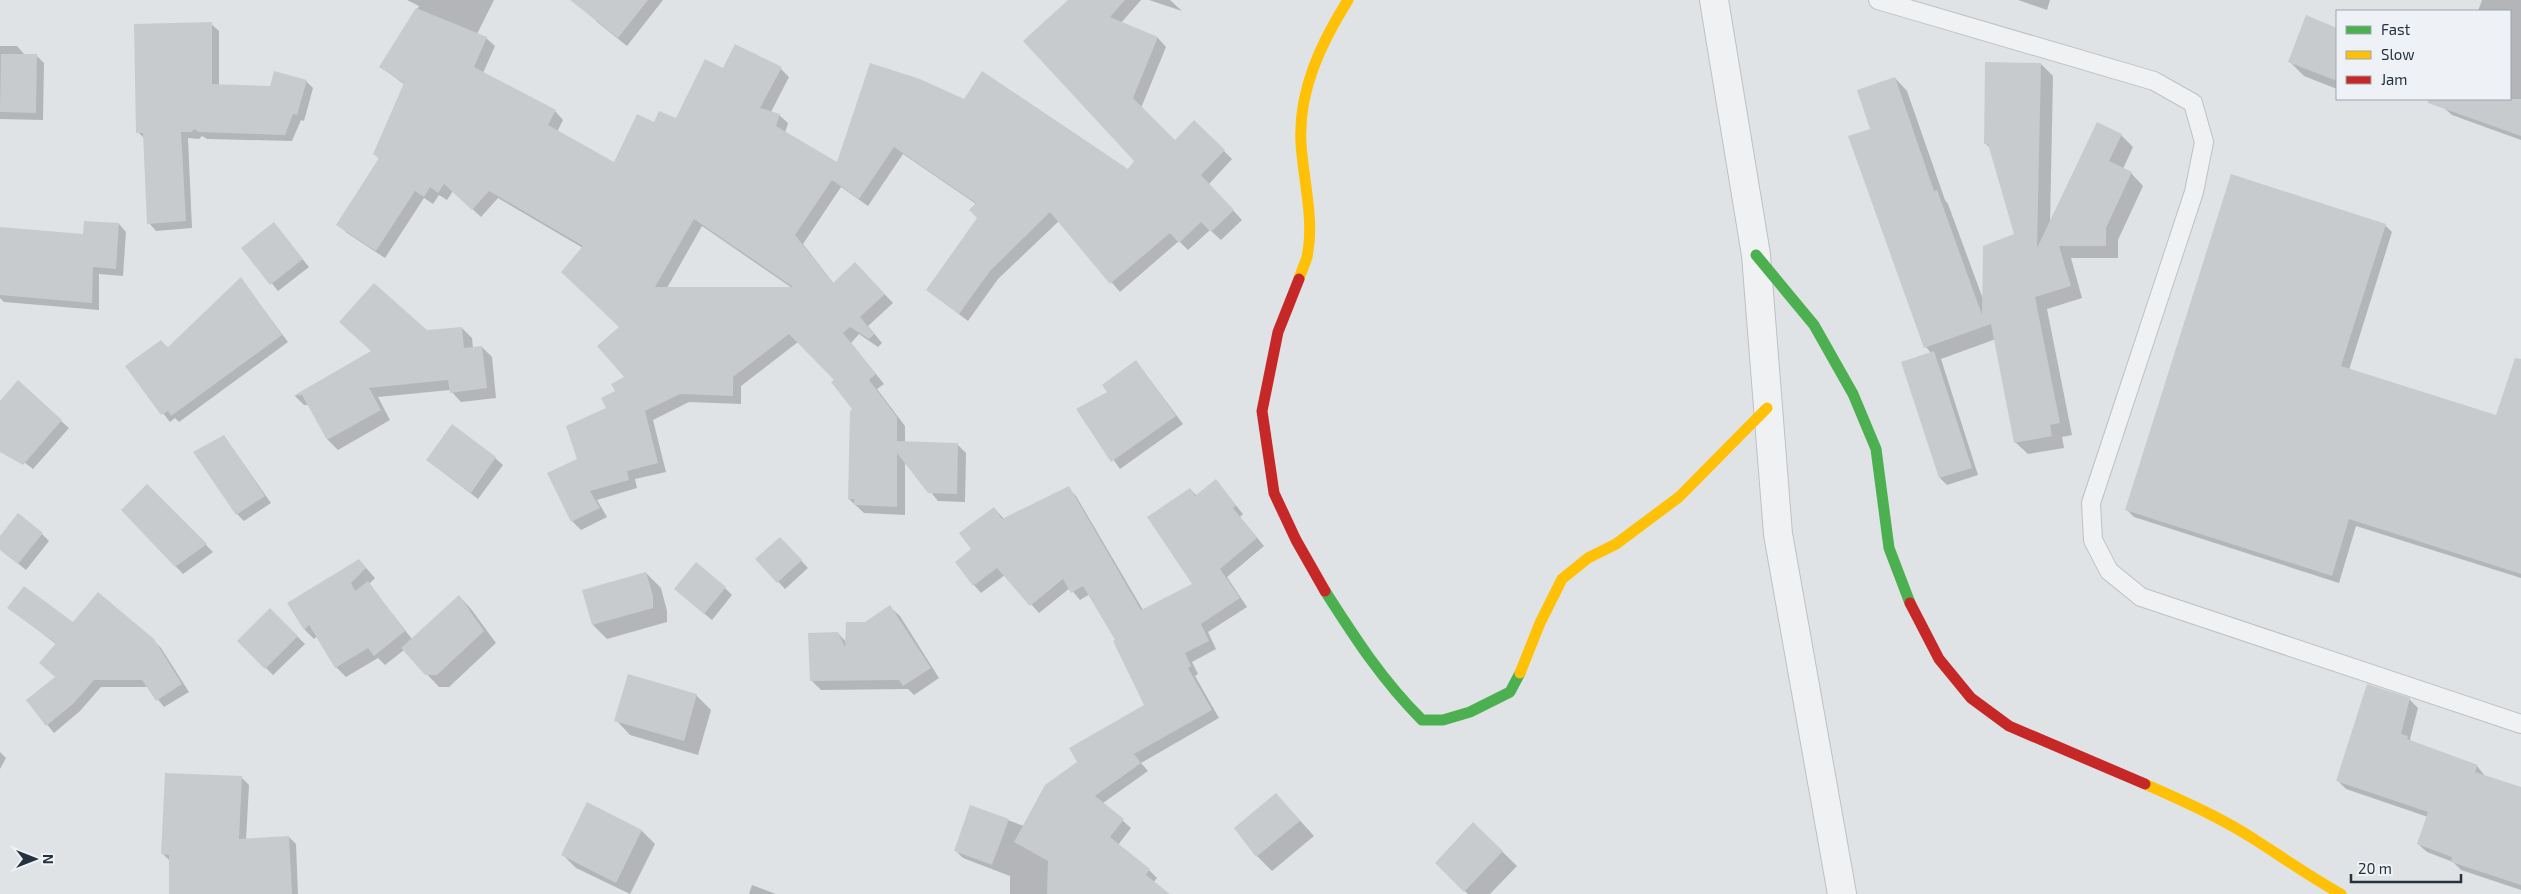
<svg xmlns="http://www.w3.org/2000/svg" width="2521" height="894" font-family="'Exo 2',sans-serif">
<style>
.shadow{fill:#0003;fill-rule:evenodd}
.building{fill:#c8cbce;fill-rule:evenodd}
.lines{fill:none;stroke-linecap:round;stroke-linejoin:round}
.lane-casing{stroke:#bec1c4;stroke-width:20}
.street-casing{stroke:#bec1c4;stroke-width:30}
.lane{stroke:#f0f1f2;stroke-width:18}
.street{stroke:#f0f1f2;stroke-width:28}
.fast{stroke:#4caf50;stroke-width:11}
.slow{stroke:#ffc107;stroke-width:11}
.jam{stroke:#c62828;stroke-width:11}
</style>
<rect width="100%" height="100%" fill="#e0e3e6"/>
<path class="shadow" d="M407 0H494L477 34 486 38 495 46 483 73 555 111 563 120 557 132 614 164 654 124 676 120 724 69H781L789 77 771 112 779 115 788 123 785 133 838 164 871 64 1128 170 1136 161 1070 0H1141L1121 23 1158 38 1166 47 1141 108 1175 141 1224 151 1232 159 1209 184 1242 220 1221 240 1210 230 1188 250 1179 241 1120 292 1059 221 998 279 968 321 927 290 978 218 976 204 903 154 868 206 841 187 803 244 834 284 864 273 893 303 868 326 882 343 878 347 859 334 851 343 884 384 877 389 905 426V443L957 444 966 453 965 502 938 501 905 461V515L864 513 849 499 854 409 836 380 798 342 741 386V404L689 402 653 420 666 472 635 479 637 488 597 500 607 517 581 530 572 521 579 460 626 377 620 327 583 248 498 198 481 217 453 191 447 200 439 195 433 204 424 198 385 258 347 233 338 224 380 160 375 154 405 85 381 67 419 6ZM702 226 792 288H667Z
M577 0H663L627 46 597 22Z
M1149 0H1170L1182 11Z
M2018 0H2050L2047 10Z
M2482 0H2521V140L2452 115 2444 108 2448 99H2510V11H2478Z
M2307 17 2337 29V89L2304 76 2289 61Z
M211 24 219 31V85L271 87 306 81 313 88 304 121 301 120 292 141 207 139 202 136 199 139 188 138 192 228 156 231 149 223 145 139 138 132Z
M0 46H17L25 55 37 56 44 63 43 120 0 119Z
M2041 64 2053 76 2050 225 2121 135 2133 147 2123 169 2131 173 2143 186 2118 240V258H2071L2082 298 2047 309 2072 435 2062 437 2064 448 2028 454 2015 442 1996 339 1941 359 1978 475 1947 485 1940 478 1903 362 1931 353 1926 347 1871 130 1895 78 1907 91 1945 200 1948 204 1983 299 2016 235 1990 148 1985 143Z
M119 224 126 232 123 276 99 274V310L4 302 0 298V252L84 235Z
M274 224 309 267 278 291 243 248Z
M2385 225 2392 232 2349 370 2497 417 2521 395V578L2356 526 2339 583 2134 517 2127 510Z
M241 279 288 342 179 422 175 418 170 422 127 367 161 341 168 348Z
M462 328 472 338 473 348 482 347 492 357 496 398 461 402 450 390 378 397 390 420 338 450 328 440 309 405H304L295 396 373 352 427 331Z
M1136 361 1183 424 1120 469 1078 410 1109 392Z
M0 403 61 421 69 428 33 469 0 444Z
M224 436 271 503 244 521 237 514Z
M495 458 503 465 478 499 427 460Z
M1216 481 1243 514 1240 517 1264 546 1227 577 1247 607 1208 632 1216 649 1192 662 1198 674 1195 676 1219 718 1141 763 1148 771 1103 803 1131 828 1118 845 1149 870 1157 878 1153 883 1168 894H1010V876L963 858 955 850 971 807 1024 826 1078 763 1146 705 1117 640 1090 594 1080 600 1070 588 1039 613 1005 575 981 593 974 585 973 550 994 508 1004 519 1068 488 1076 496 1143 610 1194 585 1190 489 1197 496Z
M147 486 213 552 183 574 122 510Z
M42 534 49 541 26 570 0 549V538Z
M787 545 808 568 785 589 757 559Z
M359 560 375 578 369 584 412 639 459 596 471 609 496 643 449 687H439L404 650 385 665 378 658 346 677 336 667 318 636 314 639 305 630 289 604Z
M646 573 661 588 667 611V622L607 639 593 625Z
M725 588 732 595 712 620 683 596Z
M890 607 900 616 939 678 914 695 908 689 821 690 812 681 838 633 846 642 866 623Z
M9 608 153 640 161 648 189 692 164 707 148 687H101L80 711 54 733 27 700 57 677 56 644Z
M270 609 305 644 273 675 239 641Z
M696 695 711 710 698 755 630 735 616 720Z
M2409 699 2418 708 2410 739 2413 743 2477 766 2485 776 2521 788V890L2461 870 2453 862 2427 852 2418 844 2428 817 2346 789 2337 780Z
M0 752 6 758 0 769Z
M242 778 249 785 246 840 289 837 296 844 298 894H169L170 861 163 854Z
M1276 794 1314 836 1272 871 1257 856 1236 828Z
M587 804 642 831 655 844 630 894 576 868 563 855Z
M1474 824 1517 866 1490 894H1468L1436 863Z
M752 885 776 894H749Z"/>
<path class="building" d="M570 0H648L618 38Z
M1068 0H1125L1110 17 1158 37 1133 98 1175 140 1194 120 1225 150 1201 175 1234 210 1211 232 1201 222 1179 243 1170 233 1110 284 1050 212 990 271 959 314 926 290 977 218 969 210 976 203 894 147 859 199 832 180 795 235 833 283 855 262 885 294 860 317 874 334 869 339 850 327 843 333 876 374 869 380 897 417V441L958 443 957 494 928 493 897 453V507L854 505V499H848L850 411 852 409 831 382 834 380 789 334 733 377V396L680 394 645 411 658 463 627 471 629 480 590 491 600 508 571 522 547 473 577 459 566 426 606 408 601 398 615 391 611 384 624 377 597 346 619 327 561 272 583 246 489 191 472 210 444 184 438 193 430 187 424 197 415 191 376 251 336 225 379 158 373 154 404 83 379 67 416 8 487 37 474 67 556 110 548 125 614 162 637 114 654 122 659 111 676 118 705 59 723 68 735 44 782 67 760 108 780 114 776 126 837 162 870 63 920 79 964 99 982 71 1128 169 1134 161 1023 41ZM694 219 793 287H655Z
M2306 15 2337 28V81L2288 62Z
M212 22V84L270 86 274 71 307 80 297 115 293 114 285 135 199 132 194 129 192 132H181L186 221 147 224 143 133H136L134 24Z
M1 54H37L36 113 0 112Z
M1985 62 2041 63 2037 248 2097 122 2122 134 2109 161 2132 172 2106 228V246H2059L2071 286 2035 297 2060 423 2050 425 2052 436 2014 443 1991 324 1924 348 1848 136 1870 129 1857 90 1895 77 1934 191 1937 190 1982 315 1983 246 2014 234 1988 144H1984Z
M2428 99H2521V136L2428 103Z
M2231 174 2386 224 2341 366 2496 415 2515 358 2521 359V574L2349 519 2332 576 2125 510Z
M84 221 119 223 116 269 93 267 92 303 0 295V227L83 234Z
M274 222 303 259 270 285 241 248Z
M241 277 282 335 171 416 168 411 161 415 125 366 161 340 167 348Z
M374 283 427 330 462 327 464 348 482 346 487 388 450 393 448 380 369 388 381 410 327 440 302 395 293 396 371 351 339 322Z
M1934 351 1972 468 1939 478 1901 362Z
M1136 360 1176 416 1111 462 1076 409 1107 392 1102 385Z
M18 380 62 420 23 465 0 452V401Z
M452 424 496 457 471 493 426 460Z
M224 435 265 496 236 515 193 452Z
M1216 479 1236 505 1233 508 1257 538 1220 569 1240 598 1201 624 1209 641 1185 653 1191 666 1188 668 1212 710 1134 754 1141 763 1095 796 1124 819 1110 837 1150 869 1146 875 1170 894H1047L1048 861 1014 842 1045 785 1077 762 1069 748 1144 705 1113 641 1115 640 1083 586 1071 593 1063 579 1030 606 997 568 973 586 955 562 971 549 959 533 994 507 1002 519 1069 486 1141 610 1192 584 1147 517 1190 488 1195 496Z
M147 484 207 544 175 567 121 510Z
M18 513 43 533 18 564 0 550V536Z
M780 537 802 560 777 583 755 559Z
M359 559 366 568 351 583 355 591 368 581 405 631 374 656 368 648 335 668 309 625 304 630 287 603Z
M696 562 726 587 704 614 674 589Z
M646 572 653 596V608L592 625 582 590Z
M24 586 73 622 98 592 154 639 182 684 156 701 142 680H94L73 704 46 726 26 700 55 677 39 663 56 643 7 608Z
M459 595 484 631 437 675H425L401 648Z
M890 605 931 668 903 686 899 680 810 681 808 633 838 632 845 647 846 622H865Z
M270 608 298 636 265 669 237 641Z
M628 674 697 694 684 741 614 721Z
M2367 684 2410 698 2401 734 2408 736 2407 739 2478 765 2475 772 2521 787V885L2451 862 2452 857 2417 844 2428 812 2336 781Z
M165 773 242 776 239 839 289 836 292 894H169V855L161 854Z
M1276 793 1300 821 1256 857 1234 828Z
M587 802 642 830 616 883 561 855Z
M970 805 1009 819 992 865 954 851Z
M1473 822 1503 851 1464 892 1435 863Z"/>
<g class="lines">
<g class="lane-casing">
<path id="lane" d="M1878 0 2154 81 2193 103 2204 142 2194 192 2091 503 2093 540 2109 571 2141 597 2521 724"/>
</g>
<g class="street-casing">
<path id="street" d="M1714 0 1756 255 1778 534 1842 894"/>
</g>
<use href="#lane" class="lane"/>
<use href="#street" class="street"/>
<path class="fast" d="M1756 255 1814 325 1853 394 1876 449 1889 548 1910 603
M1325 591C1355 638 1382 680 1422 720H1443L1470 712 1510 692 1520 673"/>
<path class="slow" d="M1299 279C1301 272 1305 264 1307 257 1315 220 1303 180 1301 143 1298 91 1321 43 1348 0
M1520 673 1540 623 1562 579 1588 558 1616 544 1679 497 1767 408
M2145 784C2183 801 2222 818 2257 841 2285 859 2312 878 2341 894"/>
<path class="jam" d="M1299 279 1278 332 1262 411 1274 493 1296 540 1325 591
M1910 603 1939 659 1971 698 2009 726 2145 784"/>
</g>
<rect x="2336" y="10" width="175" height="90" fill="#eef2f6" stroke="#9ea5ad"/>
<rect x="2346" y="26" width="25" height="8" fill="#4caf50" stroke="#9ea5ad"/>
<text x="2381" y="35" font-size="15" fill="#27323f">Fast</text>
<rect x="2346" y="51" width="25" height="8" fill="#ffc107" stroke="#9ea5ad"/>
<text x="2381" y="60" font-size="15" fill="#27323f">Slow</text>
<rect x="2346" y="76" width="25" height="8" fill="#c62828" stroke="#9ea5ad"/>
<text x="2381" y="85" font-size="15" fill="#27323f">Jam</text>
<g transform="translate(35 859) rotate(90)" stroke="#eef2f6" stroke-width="4" paint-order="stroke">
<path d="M0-4L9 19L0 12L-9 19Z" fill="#27323f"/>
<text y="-8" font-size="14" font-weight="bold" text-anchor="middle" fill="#27323f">N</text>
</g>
<path d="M2351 874v8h110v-8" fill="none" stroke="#27323f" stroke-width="2.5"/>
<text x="2358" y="874" font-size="15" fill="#27323f" stroke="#eef2f6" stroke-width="4" paint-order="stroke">20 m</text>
</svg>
